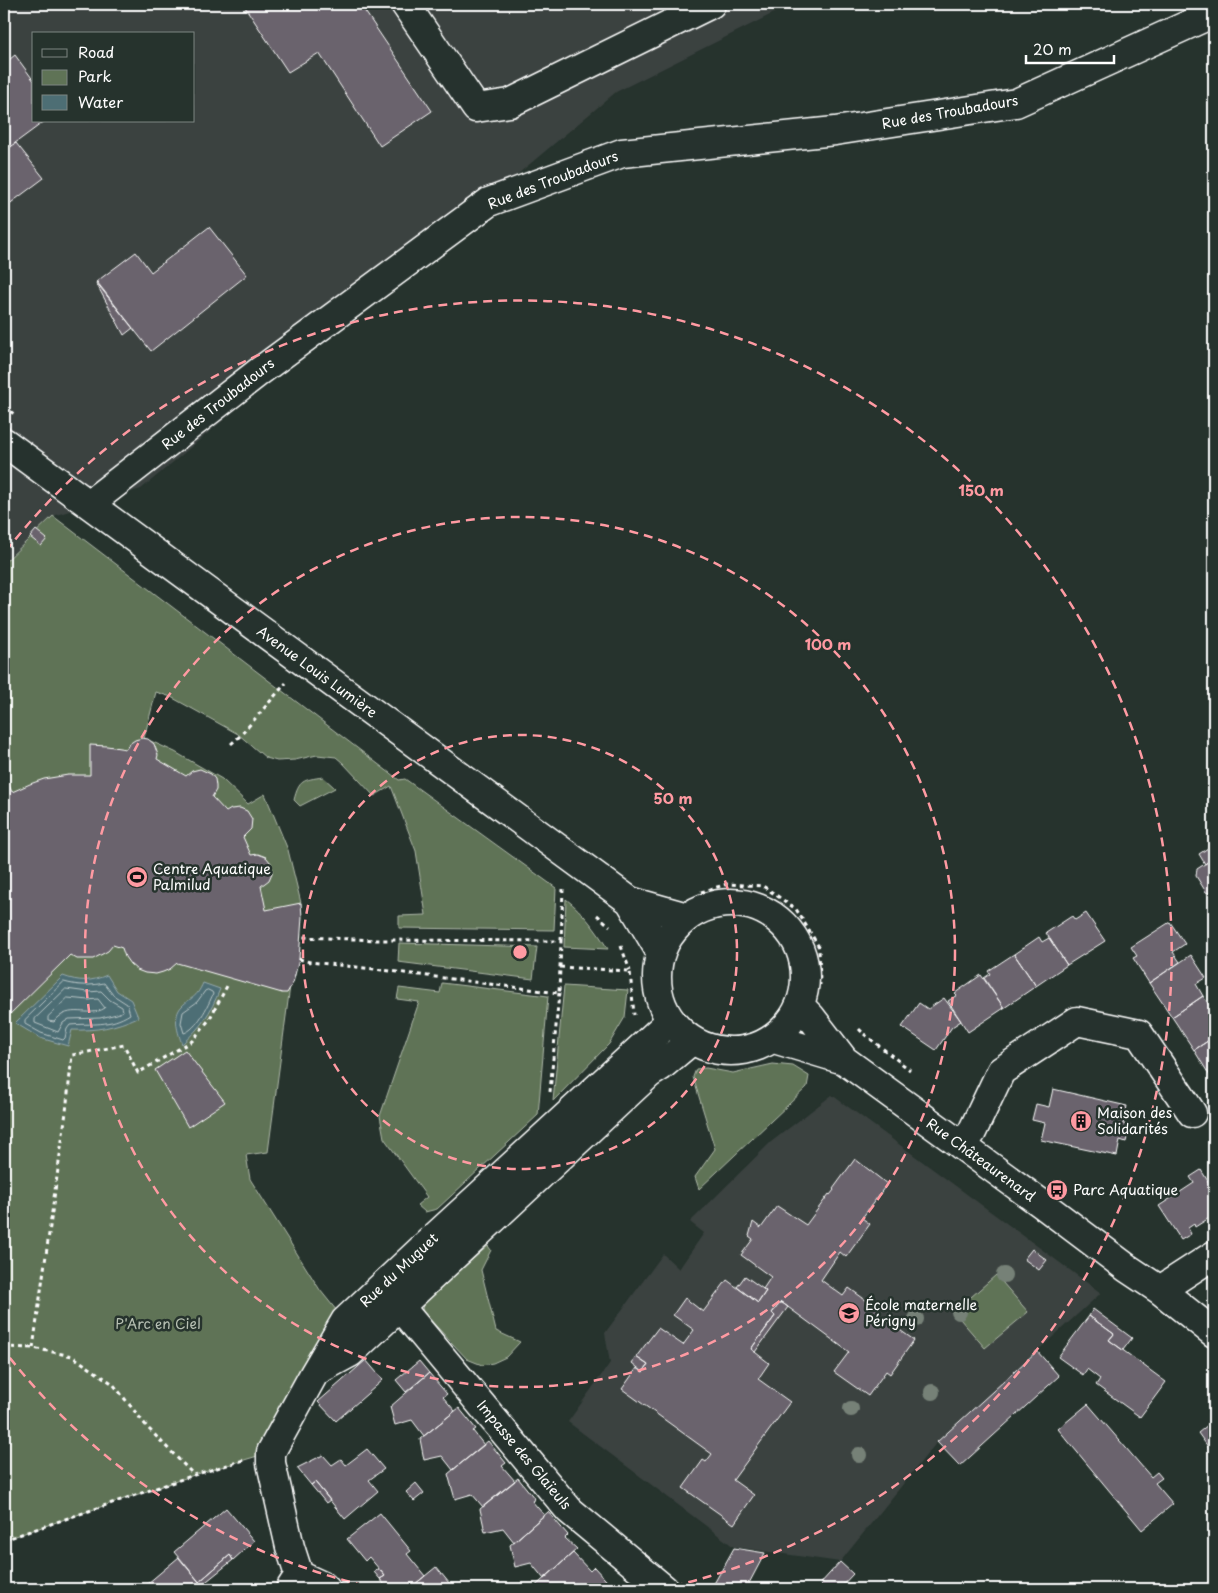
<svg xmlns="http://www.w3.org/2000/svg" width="1218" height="1593" font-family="'Playpen Sans',sans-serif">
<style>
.built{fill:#3b4240;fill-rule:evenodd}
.green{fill:#5f7356;stroke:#afb9aa}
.water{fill:#4d6e74;stroke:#94a8ac}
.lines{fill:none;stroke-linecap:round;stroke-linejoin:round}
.shore{stroke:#b8c5c7;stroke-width:1}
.building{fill:#6b646d;stroke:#fff}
.minor-casing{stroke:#fff;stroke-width:31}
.path{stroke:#fff;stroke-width:3;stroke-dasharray:4 4;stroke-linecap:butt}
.minor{stroke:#26332d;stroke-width:28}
.tree{fill:#768177}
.ring{fill:none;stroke:#ff9aa2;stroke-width:2.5;stroke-dasharray:9 6}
.labels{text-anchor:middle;stroke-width:5;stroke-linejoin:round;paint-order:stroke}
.street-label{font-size:14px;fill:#fff;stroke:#26332d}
.poi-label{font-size:14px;fill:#fff;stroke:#26332d;text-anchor:start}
.park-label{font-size:14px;fill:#b7c0b3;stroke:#26332d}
.centre{fill:#ff9aa2;stroke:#26332d;stroke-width:2.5}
.ring-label{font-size:15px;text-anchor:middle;font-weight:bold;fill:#ff9aa2;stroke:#26332d;stroke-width:5;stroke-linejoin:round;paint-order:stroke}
</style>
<rect width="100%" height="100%" fill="#26332d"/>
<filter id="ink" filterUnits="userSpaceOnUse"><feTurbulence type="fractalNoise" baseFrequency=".02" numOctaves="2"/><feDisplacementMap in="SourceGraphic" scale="10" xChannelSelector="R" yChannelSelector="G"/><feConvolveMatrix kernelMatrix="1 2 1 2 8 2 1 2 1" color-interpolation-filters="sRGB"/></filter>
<g filter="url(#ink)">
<path class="built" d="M4 4H792L616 92 141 489 53 516 4 563ZM34 34H194V121H34Z
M832 1095 1101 1293 937 1442 840 1562 734 1547 568 1422 610 1363 605 1333 663 1254 679 1269 704 1233 690 1222 771 1142Z"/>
<path class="green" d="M53 516 399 780 405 779 556 888 554 930 399 928V916L426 915 416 851 391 786 374 796 343 763 336 757 317 755 295 760 277 761 266 758 238 734 171 697 156 692 144 738 175 752 222 779 248 804 265 794 288 850 301 903 268 1152 246 1155 250 1179 320 1290 345 1321 271 1452 194 1475 4 1540V563Z
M323 777 335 788 300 806 294 800C299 780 303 780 323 777Z
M566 899C584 913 596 930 608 949L564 947Z
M399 943 537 947 533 979 398 962Z
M442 983 548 996 538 1115 437 1209 425 1212 417 1205 427 1197 384 1138 380 1116 419 1002 397 999 399 988 440 993Z
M564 986 628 990 625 1017 609 1044 553 1101Z
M773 1064 793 1066 809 1076 807 1087 699 1189 695 1177 715 1149 693 1077 696 1069 706 1068 733 1073Z
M488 1246 491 1250 481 1270 496 1331 520 1342 506 1357 493 1363 482 1365 467 1359 422 1311 423 1302Z
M996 1275 1028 1312 985 1348 954 1312Z"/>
<path class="water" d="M107 975 117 991 131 1000 138 1017C116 1027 96 1031 72 1030L68 1046 40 1038 15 1023 63 976C79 982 91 982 107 975Z
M203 983 220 989C210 1014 202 1026 182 1044 178 1033 172 1016 182 1006 192 996 196 999 203 983Z"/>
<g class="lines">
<path class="shore" d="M64 982C78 986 90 986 104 983L113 995 127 1004 130 1014C110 1027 92 1023 70 1025L67 1029 65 1038 63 1040 41 1033 25 1024V1020Z
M66 989 88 992 101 991 110 1000 122 1007 123 1011 117 1014 100 1018 69 1019 63 1023 58 1032 35 1023V1019Z
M208 990 212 992 213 994C208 1006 197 1029 184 1033L181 1023 183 1012 197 1002 205 991Z
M68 998 88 1000 98 999 105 1008C88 1019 70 1002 54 1022L48 1021V1017Z"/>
</g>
<path class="building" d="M243 4H360L432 111 380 146 319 53 288 72Z
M15 55 34 81V121H45L7 149 4 145V64Z
M16 143 44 178 4 208V152Z
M209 227 247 275 151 351 96 282 136 252 151 272Z
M97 282 133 328 124 335 96 283Z
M36 530 47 539 41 546 30 537Z
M142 738 148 739 154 744 158 755 157 759 186 776 192 771 200 769 211 774 215 779 216 786V790L212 797 226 812 231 809 240 808 247 811 252 819 251 829 243 837 251 855 258 854 266 857 271 863 272 873 269 880 261 886 266 910 301 903 302 917 299 959 293 983 287 993H282L177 963 170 969 163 972 156 974 145 973 137 970 130 964 125 957 122 948 113 945 108 951 93 959H77L70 955 4 1020V775L12 792 30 784 44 779 68 775H90V745L107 746 126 749 129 744 135 740Z
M1214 844V858L1205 864 1199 854Z
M1214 858V893L1212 894 1206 892 1196 876 1197 869Z
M1086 913 1105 941 1067 965 1046 933 1072 916 1075 920Z
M1170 922 1185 944 1173 952 1180 962 1149 983 1133 958 1137 956 1131 947Z
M1039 937 1042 942 1049 938 1067 965 1036 986 1014 954Z
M1014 954 1036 986 1004 1008 984 978 990 974 988 971Z
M1191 955 1206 978 1196 984 1203 996 1172 1017 1149 983Z
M981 975 1004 1008 968 1032 948 1001 957 995 955 993Z
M1203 996 1214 1013V1037L1194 1050 1172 1017Z
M944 998 961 1021 952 1027 936 1050 902 1027 919 1003 928 1009Z
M1214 1037V1076L1213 1074 1210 1076 1194 1050Z
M185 1050 225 1102 188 1127 155 1070Z
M1053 1089 1127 1106 1123 1124 1130 1125 1126 1142 1120 1140 1117 1156 1041 1140 1045 1123 1032 1120 1036 1104 1049 1107Z
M855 1159 887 1184 862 1218 870 1224 846 1257 840 1252 821 1280 843 1296 849 1288 881 1311 877 1317 883 1321 884 1319 914 1340 890 1374 886 1371 868 1396 834 1372 849 1352 781 1302 772 1313 775 1316 751 1349 769 1363 758 1379 790 1402 733 1480 754 1495 734 1524 683 1488 703 1460 706 1462 712 1454 622 1389 637 1368 643 1372 648 1365 636 1357 658 1328 683 1345 694 1330 673 1315 685 1298 703 1312 727 1280 758 1303 766 1291 763 1289 771 1277 741 1255 753 1239 749 1236 753 1222 761 1228 777 1206 806 1225 829 1194 830 1195 834 1190 833 1189Z
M1201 1170 1214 1191V1215L1195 1227 1194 1224 1188 1228 1191 1234 1181 1240 1159 1206 1194 1183 1190 1177Z
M1032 1249 1047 1260 1039 1270 1024 1259Z
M745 1276 766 1291 758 1303 737 1287Z
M781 1302 788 1307 755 1352 751 1349 775 1316 772 1313Z
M1093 1309 1132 1338 1123 1350 1109 1340 1114 1334 1089 1316Z
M1089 1316 1114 1334 1109 1340 1166 1382 1140 1417 1096 1385 1100 1379 1087 1369 1083 1375 1058 1357Z
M1037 1351 1059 1376 960 1466 937 1442Z
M636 1357 648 1365 643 1372 632 1363Z
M366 1360 383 1380 336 1421 318 1402Z
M419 1361 429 1373 406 1392 396 1380Z
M429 1373 447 1394 443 1397 455 1411 424 1436 412 1420 395 1425 390 1407Z
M1088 1404 1151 1477 1157 1472 1162 1478 1155 1483 1173 1504 1142 1530 1058 1429Z
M459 1408 476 1429 473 1431 484 1445 453 1470 442 1456 424 1460 420 1439Z
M1214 1420V1455L1198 1433Z
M488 1441 506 1463 502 1466 515 1481 483 1507 472 1494 455 1499 448 1474Z
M367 1449 384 1469 369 1480 378 1491 345 1519 315 1482 311 1485 297 1468 323 1455 332 1465 341 1459 346 1465Z
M518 1478 535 1499 532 1501 544 1515 514 1542 503 1528 485 1532 480 1509Z
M315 1482 330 1500 326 1503 311 1485Z
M416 1483 424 1493 414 1501 406 1492Z
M226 1508 254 1541 233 1560 230 1555 199 1582 174 1552Z
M548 1512 568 1535 565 1538 577 1549 544 1579 531 1563 515 1567 510 1545Z
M380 1513 411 1551 407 1554 425 1576 409 1589H388L380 1579 385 1576 369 1557 365 1561 347 1539Z
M734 1548 765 1553 746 1589H711Z
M573 1553 590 1571 594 1567 614 1589H532Z
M230 1555 233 1560 202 1585 199 1582Z
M179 1557 205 1589H141Z
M840 1562 853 1574 839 1589H825L820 1584Z
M436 1567 454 1589H409L425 1576Z
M379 1569 385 1576 380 1579 374 1572Z
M1213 1582 1214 1589H1203Z"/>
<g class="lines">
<g class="minor-casing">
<path id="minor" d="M405 4 476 108 510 103 711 4
M4 442 630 901 687 917
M89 504 260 371 489 202 622 153 835 131 1016 103 1214 13
M630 901 661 953
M657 977a74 74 0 1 1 148 0a74 74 0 1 1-148 0Z
M800 1006 811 1017 844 1060 1042 1204 1127 1268 1160 1290 1214 1333
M774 1039 844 1060
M962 1146 972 1132 1001 1071 1077 1021 1139 1034 1192 1113
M1160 1290 1214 1255
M400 1307 569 1510 664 1589
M315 1372 350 1353 649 1074 660 1067 691 1041
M299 1575 323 1586 326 1589
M290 1589 299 1575 290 1547 271 1463V1452L315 1372 345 1321 427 1244 670 1021"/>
</g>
<path class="path" d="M4 406 15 415
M231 744 240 736 286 683
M701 892 727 884 763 886 796 909 819 947 820 985
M597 915 610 926
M561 941 563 889
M621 946 630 971
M299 959 310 962 374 969 559 993 561 941 378 940 301 937
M560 967 630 971 634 1015
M859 1029 864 1034
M864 1034 910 1070
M550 1092 559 993
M4 1347 33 1348 72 1356 113 1384 148 1428 194 1475
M33 1348 66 1112 72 1055 124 1045 138 1073 192 1041 209 1020 227 986
M4 1540 194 1475 244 1460"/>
<use href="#minor" class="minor"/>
</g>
<g class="tree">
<circle cx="1004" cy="1275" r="8"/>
<circle cx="959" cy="1312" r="8"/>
<circle cx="916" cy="1319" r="8"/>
<circle cx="932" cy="1392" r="8"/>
<circle cx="851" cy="1409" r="8"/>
<circle cx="859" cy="1455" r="8"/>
</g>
</g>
<g class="ring">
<circle cx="520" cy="952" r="217"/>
<circle cx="520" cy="952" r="435"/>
<path d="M379 1589A652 652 0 0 1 6 1353M6 551A652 652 0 1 1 661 1589"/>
</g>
<defs>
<g id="stadium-disc" transform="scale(1.125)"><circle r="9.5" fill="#ff9aa2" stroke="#26332d"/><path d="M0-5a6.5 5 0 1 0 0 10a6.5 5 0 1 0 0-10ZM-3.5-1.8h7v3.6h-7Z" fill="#111"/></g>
<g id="building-disc" transform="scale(1.125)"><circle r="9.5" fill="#ff9aa2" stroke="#26332d"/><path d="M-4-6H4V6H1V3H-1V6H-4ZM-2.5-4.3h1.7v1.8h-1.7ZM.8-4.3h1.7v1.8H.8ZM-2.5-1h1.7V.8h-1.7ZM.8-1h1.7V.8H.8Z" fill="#111"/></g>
<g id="bus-disc" transform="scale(1.125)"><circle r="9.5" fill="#ff9aa2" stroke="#26332d"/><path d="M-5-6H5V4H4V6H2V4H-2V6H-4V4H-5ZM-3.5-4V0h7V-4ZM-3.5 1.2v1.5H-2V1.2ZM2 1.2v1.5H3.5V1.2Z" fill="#111"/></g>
<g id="school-disc" transform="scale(1.125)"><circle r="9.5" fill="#ff9aa2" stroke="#26332d"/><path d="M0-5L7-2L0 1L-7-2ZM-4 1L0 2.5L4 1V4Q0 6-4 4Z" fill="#111"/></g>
</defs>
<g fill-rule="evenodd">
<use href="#stadium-disc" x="137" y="877"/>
<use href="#building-disc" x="1081" y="1121"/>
<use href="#bus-disc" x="1057" y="1190"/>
<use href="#school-disc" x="849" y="1313"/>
</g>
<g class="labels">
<g class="street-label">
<text transform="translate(950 112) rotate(-10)" y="5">Rue des Troubadours</text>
<text transform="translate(553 180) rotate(-21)" y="5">Rue des Troubadours</text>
<text transform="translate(218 404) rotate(-38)" y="5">Rue des Troubadours</text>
<text transform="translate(317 672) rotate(36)" y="5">Avenue Louis Lumière</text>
<text transform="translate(981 1160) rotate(36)" y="5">Rue Châteaurenard</text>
<text transform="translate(399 1270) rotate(-43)" y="5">Rue du Muguet</text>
<text transform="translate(524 1455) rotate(50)" y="5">Impasse des Glaïeuls</text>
</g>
<g class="poi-label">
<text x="153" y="874">Centre Aquatique<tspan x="153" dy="16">Palmilud</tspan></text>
<text x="1097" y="1118">Maison des<tspan x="1097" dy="16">Solidarités</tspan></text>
<text x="1073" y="1195">Parc Aquatique</text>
<text x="865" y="1310">École maternelle<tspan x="865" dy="16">Périgny</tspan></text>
</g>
<g class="park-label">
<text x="158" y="1329">P'Arc en Ciel</text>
</g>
</g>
<circle cx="520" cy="952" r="8" class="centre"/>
<g class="ring-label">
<text x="981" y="496">150 m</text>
<text x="828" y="650">100 m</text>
<text x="673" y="804">50 m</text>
</g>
<rect width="1218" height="1593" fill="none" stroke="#26332d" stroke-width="20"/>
<rect x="10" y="10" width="1198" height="1573" fill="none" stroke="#fff" stroke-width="2" filter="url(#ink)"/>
<rect x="32" y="32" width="162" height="90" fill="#26332d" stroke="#7d8581"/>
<rect x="42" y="49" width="25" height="8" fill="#26332d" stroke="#7d8581"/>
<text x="78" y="58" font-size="15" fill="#ffffff">Road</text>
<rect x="42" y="70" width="25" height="15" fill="#5f7356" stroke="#7d8581"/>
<text x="78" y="82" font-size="15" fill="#ffffff">Park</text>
<rect x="42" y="95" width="25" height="15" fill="#4d6e74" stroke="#7d8581"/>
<text x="78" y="108" font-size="15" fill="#ffffff">Water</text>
<path d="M1026 55v8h88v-8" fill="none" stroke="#ffffff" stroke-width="2.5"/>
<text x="1033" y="55" font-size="15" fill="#ffffff" stroke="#26332d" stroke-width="4" paint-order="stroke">20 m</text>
</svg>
